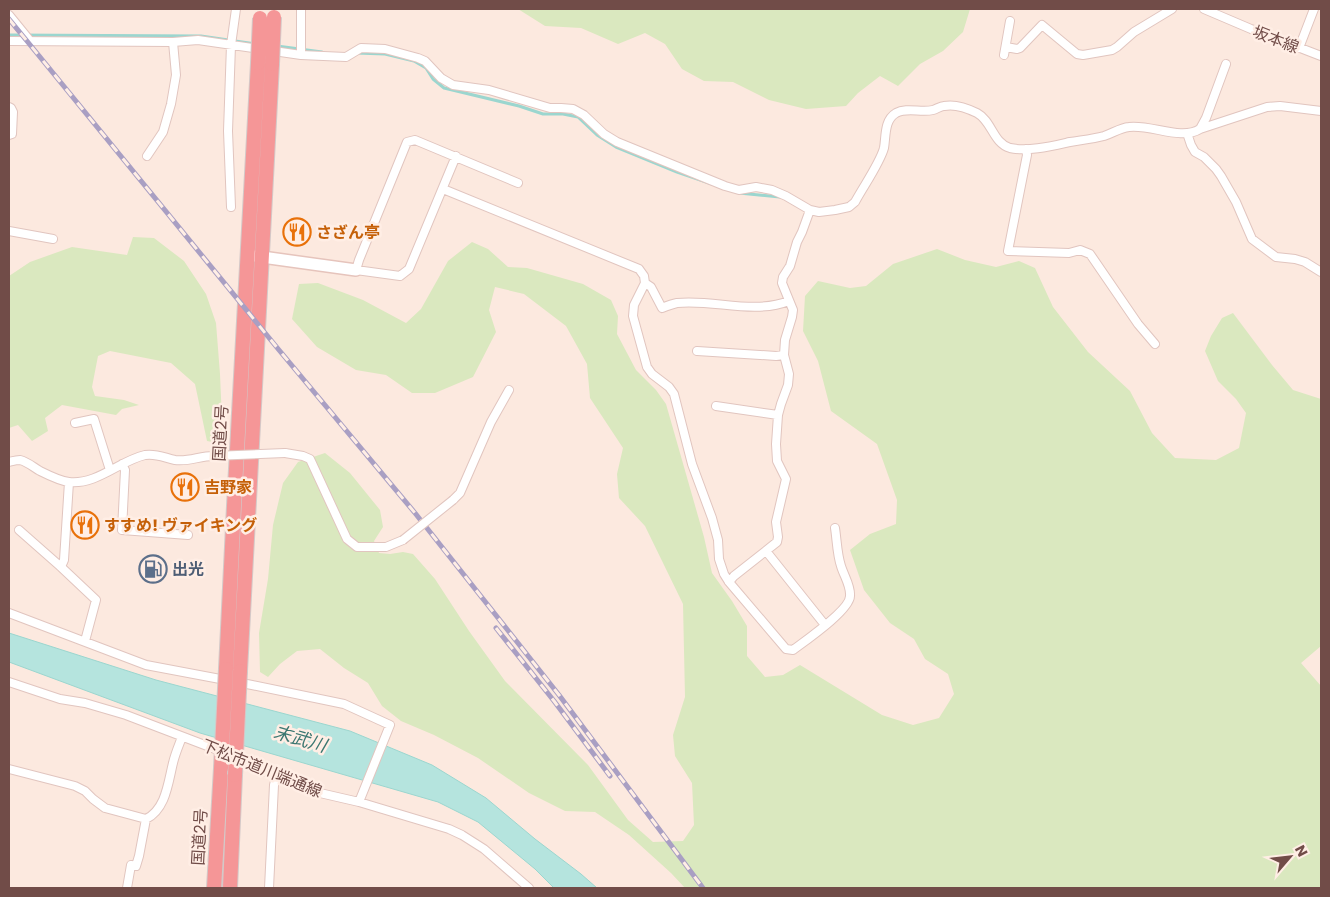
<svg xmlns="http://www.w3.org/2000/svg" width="1330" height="897" font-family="Poppins,'Noto Sans JP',sans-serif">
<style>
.green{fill:#dae8bf}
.water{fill:#b5e4de;stroke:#9bd6cf}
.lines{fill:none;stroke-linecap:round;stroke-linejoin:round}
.stream{stroke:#9bd6cf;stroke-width:3}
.street-casing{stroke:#e1c5bf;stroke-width:10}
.secondary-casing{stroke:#e6c4bc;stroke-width:14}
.highway-casing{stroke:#d4c9c8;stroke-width:16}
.street{stroke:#fff;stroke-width:8}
.secondary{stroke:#fff;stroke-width:11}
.highway{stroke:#f59697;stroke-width:14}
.rail-casing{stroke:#a99fc3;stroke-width:5}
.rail{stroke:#ffeee5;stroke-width:3;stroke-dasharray:9;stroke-linecap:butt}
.street-bridge-casing{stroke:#e1c5bf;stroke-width:10;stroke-linecap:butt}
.highway-bridge-casing{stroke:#d4c9c8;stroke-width:16;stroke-linecap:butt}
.street-bridge{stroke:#fff;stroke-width:8}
.highway-bridge{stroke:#f59697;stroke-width:14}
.labels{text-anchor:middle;stroke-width:5;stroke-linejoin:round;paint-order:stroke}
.street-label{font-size:16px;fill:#714c48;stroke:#ffeee5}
.food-label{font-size:16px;font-weight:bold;fill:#c56008;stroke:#ffeee5;text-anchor:start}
.service-label{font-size:16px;font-weight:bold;fill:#4e5e75;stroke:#ffeee5;text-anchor:start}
.water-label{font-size:18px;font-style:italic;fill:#3c7771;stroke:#ffeee5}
</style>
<rect width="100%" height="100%" fill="#fce9df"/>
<path class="green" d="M518 9H970L963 32 943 51 920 64 898 86 880 76 858 93 846 106 806 109 769 100 733 82 704 81 682 69 665 44 645 33 618 44 581 28 545 26Z
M133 237 154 238 184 261 206 294 216 323 220 374 223 444 207 441 195 384 171 363 110 351 98 356 92 387 95 396 124 400 139 405 122 409 116 415 62 405 45 418 48 431 32 441 18 425 9 428V276L30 262 72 247 127 255Z
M472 242 488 249 508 267 527 268 583 284 611 300 618 316 617 334 636 370 656 390 666 404 704 537 712 573 732 601 747 626V656L765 677 783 675 800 665 882 715 913 725 939 718 954 694 948 674 925 659 914 639 890 623 864 590 850 550 870 534 896 524 897 500 877 444 831 411 818 361 803 331 805 296 818 281 850 288 866 286 893 264 937 249 965 260 996 267 1019 261 1035 268 1053 307 1088 352 1130 391 1152 433 1175 458 1216 460 1239 448 1246 413 1236 399 1218 381 1205 351 1211 336 1222 318 1233 313 1272 365 1293 390 1321 399V646L1301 663 1321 686V888H685L671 873 629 835 595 812 565 811 529 793 478 758 434 735 401 721 382 706 368 683 344 668 320 649 297 651 280 664 268 677 260 672 259 633 268 579 273 525 283 483 298 462 325 453 350 473 380 510 383 527 374 541 379 553 390 554 403 552 413 554 435 579 469 631 505 681 588 765 628 820 653 842 683 841 694 825 692 783 675 756 673 735 685 697 683 604 645 526 619 498 617 474 623 448 590 398 587 364 566 326 524 294 495 287 489 310 496 332 473 377 435 393H412L386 375 356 370 317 347 292 319 299 284 318 283 363 300 406 323 421 309 448 261Z"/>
<path class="water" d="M9 633 156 680 350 731 432 765 486 798 535 839 581 874 597 888H554L535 869 478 822 438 802 200 733 9 662Z"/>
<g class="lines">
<path class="stream" d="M9 35 201 36 256 44
M277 46 322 52
M356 53 385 54 414 61 426 68 433 79 444 88 519 106 543 114H563L578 117 597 135 616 147 677 172 712 184
M739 193 780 197"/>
<g class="street-casing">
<path id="street" d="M1204 9 1251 29 1321 56
M9 15 31 42
M9 41 173 42 198 40 301 55 346 57 361 48 385 49 418 58 425 61 441 78 453 85 489 90 550 108H561L573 109 584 115 604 134 617 142 725 186 739 190 756 187 772 190 786 196 810 210 819 212 835 210 849 207 855 202C863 187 880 163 884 148 886 137 884 120 896 113 907 107 921 113 933 110 937 109 940 106 944 106 954 104 967 108 977 113 992 121 993 143 1010 148 1028 152 1052 146 1070 142 1082 140 1093 139 1104 136 1113 133 1120 128 1129 127 1151 124 1181 141 1200 129L1206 118 1226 64
M1006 47 1017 49 1020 48 1042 25 1077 54 1083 55 1112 50 1117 47 1134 32 1172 9
M1299 48 1314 9
M301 55V9
M1004 55 1010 21
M9 107 11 108 13 112 12 134 9 135
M1200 129 1267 107 1280 106 1321 111
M1187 133 1191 145 1195 152 1204 157 1216 169 1221 176 1236 202 1252 239 1276 257 1295 259 1305 262 1321 272
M1026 149 1027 155 1008 251 1069 253 1080 250 1090 254 1138 324 1155 344
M147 156 163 132 171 104 176 75 173 42
M456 156 409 269 400 276 356 270 359 260 407 142 415 140 518 183
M443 189 639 269 644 276 645 283 634 305 633 316 647 367 652 374 669 387 674 394 692 464 712 518 718 540 719 559 724 574 729 582 786 649 793 650C805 641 850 610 850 596 851 586 844 576 841 566 837 554 837 541 835 528
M231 207 228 131 231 45 236 9
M9 231 53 239
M645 283 651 287 662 308C667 306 672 304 677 303 715 299 752 315 789 301
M697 351 776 356 784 355
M716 406 778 415
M75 423 94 419 110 470
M285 453 303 456 310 459 347 539 357 547H386L403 540
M9 462C13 461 16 460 20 460 28 462 33 467 40 471 48 475 60 481 69 482 97 485 119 461 145 455 156 453 165 458 175 460 188 462 200 456 213 456
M122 464 125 470 122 530 188 535
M453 500 460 493 491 422 509 390
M19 530 61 567 96 600 85 641
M766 551 825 625
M61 567 64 560 69 482
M729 582 734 576 777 542 778 537 776 522 786 479 777 461 776 444 778 415 781 404 788 385 789 374 784 355 785 340 792 317 793 310 782 283 783 277 790 266 797 242 802 232 810 210
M9 613 146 665 252 685 344 704 390 725 359 802
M9 682 60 699 85 703 126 715 223 752
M234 756 276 777 320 793 359 802 449 829 462 835 484 849 529 888
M9 769 75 786 85 791 93 799 105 808 146 819C166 809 168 783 173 763 175 754 179 745 182 737
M127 888 131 865 136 866 139 856 146 819
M269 888 274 785 276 777"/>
</g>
<g class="secondary-casing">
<path id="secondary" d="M255 256 356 270"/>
</g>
<g class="highway-casing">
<path id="highway" d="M226 669 234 506 258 63
M240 671 272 64
M214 888 221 768
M230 888 235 775"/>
</g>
<use href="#street" class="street"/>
<use href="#secondary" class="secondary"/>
<use href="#highway" class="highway"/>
<g class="rail-casing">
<path id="rail" d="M9 19 279 350 415 513 559 695 703 888
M496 628 554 701 610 776"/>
</g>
<use href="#rail" class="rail"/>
<g class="street-bridge-casing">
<path id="street-bridge" d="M213 456 285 453
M403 540 453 500"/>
</g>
<g class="highway-bridge-casing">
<path id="highway-bridge" d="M258 63 260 18
M272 64 274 17
M221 768 226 669
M235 775 240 671"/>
</g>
<use href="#street-bridge" class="street-bridge"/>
<use href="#highway-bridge" class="highway-bridge"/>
</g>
<defs>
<g id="restaurant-ring" transform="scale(1.4375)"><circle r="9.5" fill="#ffeee5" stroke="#e8710a" stroke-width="1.5"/><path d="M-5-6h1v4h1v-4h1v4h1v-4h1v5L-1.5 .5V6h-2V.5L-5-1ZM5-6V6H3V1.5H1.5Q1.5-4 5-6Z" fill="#e8710a"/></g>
<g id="fuel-ring" transform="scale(1.4375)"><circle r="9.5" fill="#ffeee5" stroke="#5c6f8a" stroke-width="1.5"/><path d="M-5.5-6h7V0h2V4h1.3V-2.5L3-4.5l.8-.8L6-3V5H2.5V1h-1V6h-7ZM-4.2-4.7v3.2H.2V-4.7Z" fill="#5c6f8a"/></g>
</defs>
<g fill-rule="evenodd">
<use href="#restaurant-ring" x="297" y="232"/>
<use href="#restaurant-ring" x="185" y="487"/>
<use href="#restaurant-ring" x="85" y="525"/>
<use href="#fuel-ring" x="153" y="569"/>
</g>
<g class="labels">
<g class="street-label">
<text transform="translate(1276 39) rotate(21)" y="6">坂本線</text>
<text transform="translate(220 433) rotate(-87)" y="6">国道2号</text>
<text transform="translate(262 768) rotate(22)" y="6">下松市道川端通線</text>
<text transform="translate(199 837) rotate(-87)" y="6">国道2号</text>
</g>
<g class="food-label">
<text x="316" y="238">さざん亭</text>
<text x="204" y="493">吉野家</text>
<text x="104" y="531">すすめ! ヴァイキング</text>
</g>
<g class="service-label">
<text x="172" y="575">出光</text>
</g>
<g class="water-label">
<text transform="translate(300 739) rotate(16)" y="6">末武川</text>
</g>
</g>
<rect width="1330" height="897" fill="none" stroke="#714c48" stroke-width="20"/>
<g transform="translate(1290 857) rotate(62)" stroke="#ffeee5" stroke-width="4" paint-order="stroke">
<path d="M0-4L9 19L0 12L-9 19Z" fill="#714c48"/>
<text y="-8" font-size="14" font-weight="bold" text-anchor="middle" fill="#714c48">N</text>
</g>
</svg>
